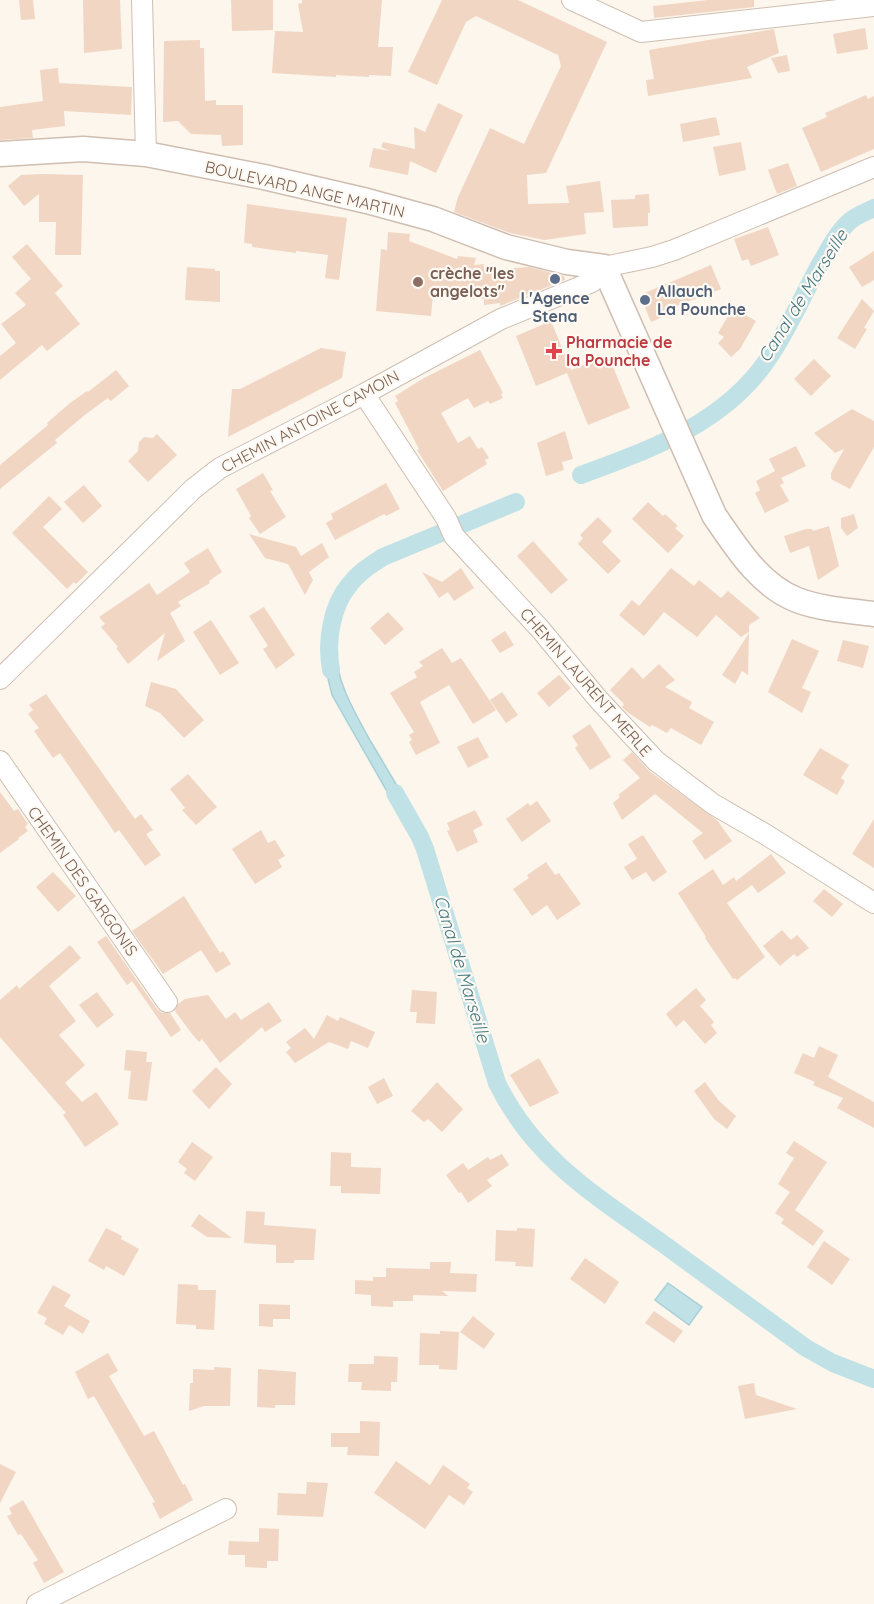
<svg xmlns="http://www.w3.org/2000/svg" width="874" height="1604" font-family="Quicksand,sans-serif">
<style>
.water{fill:#c0e1e6;stroke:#a7d0d7;stroke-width:1.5}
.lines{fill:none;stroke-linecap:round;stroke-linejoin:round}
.canal{stroke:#c0e1e6;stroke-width:18}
.building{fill:#f1d6c4}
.minor-casing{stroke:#cfbeb1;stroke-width:22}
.tertiary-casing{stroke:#cfbeb1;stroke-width:27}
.minor{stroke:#fff;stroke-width:20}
.tertiary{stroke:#fff;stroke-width:24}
.service-dot{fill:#5c6f8a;stroke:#fefaf3;stroke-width:2}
.education-dot{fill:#8d6e63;stroke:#fefaf3;stroke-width:2}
.health-dot{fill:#e0444e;stroke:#fefaf3;stroke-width:2}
.labels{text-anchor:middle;stroke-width:4.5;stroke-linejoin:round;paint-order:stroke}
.street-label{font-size:16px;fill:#785d4f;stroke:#fefaf3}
.education-label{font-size:16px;font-weight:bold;fill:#785e54;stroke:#fefaf3;text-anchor:start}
.service-label{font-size:16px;font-weight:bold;fill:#4e5e75;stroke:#fefaf3;text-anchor:start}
.health-label{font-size:16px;font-weight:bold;fill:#be3a42;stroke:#fefaf3;text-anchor:start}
.water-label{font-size:18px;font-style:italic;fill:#457983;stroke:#fefaf3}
</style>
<rect width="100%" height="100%" fill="#fcf6ec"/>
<path class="water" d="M324 646H335C336 682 354 711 371 742 385 765 398 788 412 811L401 816 332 695 323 658Z
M668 1283 702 1307 689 1325 655 1300Z"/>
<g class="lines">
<path class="canal" d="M581 475C651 449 724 424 768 359 788 330 802 297 819 266 828 251 836 233 850 221 857 215 866 212 874 208
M331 670C326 642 331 606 350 584 359 572 371 565 383 557L516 502
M395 793 420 837 425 849 497 1083C534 1159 596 1196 662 1243 710 1278 758 1313 806 1348L833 1363 874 1379"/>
</g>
<path class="building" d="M19 0H33L35 19 21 20Z
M83 0H120L122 49 84 53Z
M231 0H273V30L232 31Z
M302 0H382L378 47H393L391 76 369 75V77L336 75V77L272 73 275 31 303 32 298 4 302 3Z
M442 0H518L607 42 546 173 527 175 528 204 569 203 566 186 600 181 604 212 584 213 586 234 544 240 510 233 454 212 458 197 490 128 524 144 561 66 558 55 476 16 466 22 437 85 408 72Z
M708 0H754V7L654 18 653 6Z
M865 28 868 49 837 54 833 34Z
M774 29 779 53 747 67 752 78 648 96 646 80 654 79 649 50Z
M200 40V48H204L205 101 216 100V105H243V145L222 146 221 135 191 134 178 121 163 122 164 41Z
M787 55 790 71 778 73 771 58Z
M58 68 59 83 132 87 131 115 64 111 65 126 32 130 33 138 0 140V107L43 101 40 70Z
M866 95 868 99 874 96V149L821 172 802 128 827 117 825 113Z
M438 103 463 115 436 173 410 161 408 175 369 167 373 148 390 151 381 147 383 142 415 149 414 127 425 132Z
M716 117 720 135 683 142 680 124Z
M741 142 746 170 719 176 713 147Z
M788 163 797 186 777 194 768 170Z
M43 174 83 175 81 255H55L56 222H39V194L24 206 8 186 21 175Z
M649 194 650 213H648V226L613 228 611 200 635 199V195Z
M247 204 347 218 339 280 325 278 328 255 296 251V253L252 247V244L244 243Z
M768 227 779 255 751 266 748 259 742 261 734 239Z
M388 232 410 234 409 241 457 259 458 256 476 258 474 265 484 264V270L529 267 564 276 565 280 500 306V303L484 305V299H472L471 296 433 294 431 316 376 311 381 249 387 250Z
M27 244 63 286 55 293 80 324 47 351 42 345 0 380V356L16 343 1 324 26 305 15 293 31 279 12 257Z
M874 251V280L862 287 849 267Z
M711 265 721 289 674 307 676 311 651 322 640 295Z
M187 267 215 269V271H220V302L185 300Z
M862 299 874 311 864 328 867 329 855 349 837 338Z
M733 308 756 321 740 349 731 357 718 343 724 337 718 333Z
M551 321 571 370 608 355 630 408 588 425 567 373 536 386 516 336Z
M321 348 346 352 342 378 228 437 232 389H240Z
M480 350 503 393 501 394 503 398 490 404 488 401 474 408 468 398 441 413 458 443 470 436 478 449 482 447 489 458 485 460 487 464 443 491 417 450 419 449 395 403 398 401 395 396 424 378Z
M814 359 831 376 811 396 794 379Z
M116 370 129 386 111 401 108 398 86 414 55 440 57 443 0 489V465L48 425 47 423 70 403 87 391 88 392Z
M852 409 874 421V447L850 489 831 479V473L844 449 835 453 814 433Z
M565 431 573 459 562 462 564 470 546 476 537 443Z
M157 434 177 455 148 482 128 461 138 451 139 442 144 437 153 438Z
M796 446 806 466 781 478 784 483 780 485 789 501 765 513 755 493 760 490 756 481 775 471 769 459Z
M263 473 273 490 270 491 286 517 260 534 249 518 251 516 236 489Z
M386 483 400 509 386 516 384 514 335 540 326 523 333 519 331 514Z
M84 485 102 506 83 523 64 502Z
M49 496 62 509 43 527 88 572 76 584 74 582 67 589 12 533Z
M648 502 663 516 665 514 678 526 675 528 684 536 668 553 632 519Z
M854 514 858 528 847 536 841 528V518Z
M598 517 612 531 602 542 621 561 608 574 578 544 583 538 580 535Z
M829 526 839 566 818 580 809 546 790 553 784 536 806 529H812L813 531Z
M249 534 296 547 301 556 322 543 329 557 309 572 313 580 305 595 288 564 265 558Z
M533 541 568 580 551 594 517 556Z
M208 548 222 572 209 581 210 583 178 602 181 606 170 613 185 641 157 661 165 633 128 664 116 648 118 647 101 627 105 624 99 617 149 583 157 595 190 572 184 563Z
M461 568 474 588 454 601 448 592 439 598 422 572 442 582Z
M671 568 694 586 699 580 721 598 728 591 760 618 749 625V632L741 637 716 615 697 637 664 612 644 636 619 615 632 600 639 606Z
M264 607 295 655 276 669 263 649 268 646 249 616Z
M388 612 404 629 385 645 370 628Z
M211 620 239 663 220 675 193 632Z
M505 631 514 645 500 653 491 640Z
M749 633 748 675 742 671 735 684 722 675Z
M792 639 819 651 802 688 811 692 802 713 768 692Z
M843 640 869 646 863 668 837 661Z
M442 648 452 663 461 658 496 710 473 724 449 685 420 702 440 743 416 755 409 742 412 740 409 735 414 732 390 693 417 677 414 672 423 666 419 662Z
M659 664 675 680 665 687 692 702 689 708 714 722 701 745 671 728 667 733 652 725 650 727 627 712 622 707 624 704 610 690 632 667 643 679Z
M559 675 571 688 549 707 537 693Z
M151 682 176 689 204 720 184 738 160 713 145 706Z
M502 692 518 715 506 723 490 700Z
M46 694 135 819 141 814 153 830 146 834 161 855 145 866 119 830 115 833 60 753 53 758 34 731 39 728 28 714 33 710 29 705Z
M590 724 611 757 590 770 575 748 578 745 572 736Z
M478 737 489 757 468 768 457 747Z
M820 748 849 765 841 778 845 781 837 795 803 775Z
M632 752 649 771 717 820 732 841 705 860 692 841 703 833 655 794 622 820 613 803 620 797 618 795 640 778 623 760Z
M188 774 217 807 196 825 182 810 185 808 170 789Z
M0 792 14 811 18 809 28 824 25 827 28 831 18 838 19 839 0 853Z
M537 801 551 821 522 842 506 819 528 803 530 806Z
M475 810 483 825 473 830 478 842 457 852 447 831 450 830 447 823Z
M874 819V868L852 854Z
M261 830 268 843 275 840 285 856 278 860 282 867 255 884 232 849Z
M643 835 667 872 653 882 646 872 632 880 624 867 637 859 628 844Z
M771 854 786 873 758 893 752 885 727 903 765 957 737 980 735 978 733 979 705 938 706 937 678 893 713 869 723 885 734 877 736 881Z
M546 862 555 875 559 873 581 904 557 920 547 905 532 916 513 889 529 878 527 875Z
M53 872 76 896 58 912 36 887Z
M824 889 843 904 832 917 813 901Z
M184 896 220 953 223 951 231 964 216 973 201 950 163 974 132 931Z
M782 930 791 940 797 935 809 948 797 957 794 954 780 966 763 946Z
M106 936 157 1009 162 1013H170L181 1030 171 1037 132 981 127 985 97 942Z
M70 945 81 958 49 986 76 1021 59 1035 85 1065 65 1083 82 1102 96 1092 119 1124 85 1147 63 1115 66 1113 0 1037V1000L17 985 19 989Z
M696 988 706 1000 700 1006 714 1022 711 1025 717 1033 705 1044 684 1020 676 1027 666 1014Z
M412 990 437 992 435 1024 416 1023 417 1012H410Z
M97 992 114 1015 97 1028 79 1005Z
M208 995 226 1019 235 1012 241 1020 269 1002 282 1021 265 1032 262 1027 220 1063 202 1039 199 1042 192 1034 175 1011 178 1004 185 999Z
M327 1015 338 1021 340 1017 375 1032 368 1048 351 1041 348 1049 329 1042 295 1063 286 1052 291 1048 286 1042 305 1028 314 1039Z
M819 1046 838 1055 828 1077 874 1102V1128L837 1108 843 1098 813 1085 815 1082 794 1073 803 1053 814 1058Z
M126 1050 147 1052 146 1062H152L147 1101 128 1099 131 1071 124 1070Z
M539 1058 559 1093 530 1107 510 1075Z
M216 1067 232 1084 209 1109 192 1091Z
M384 1078 393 1096 377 1104 368 1087Z
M437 1082 463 1109 442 1132 428 1119 424 1122 411 1111Z
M705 1082 719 1101 736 1116 727 1129 714 1119 694 1091Z
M794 1141 827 1162 795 1210 824 1231 813 1246 781 1223 784 1219 775 1213 790 1192 778 1184 794 1158 786 1153Z
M192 1142 213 1157 195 1181 184 1173 187 1169 178 1162Z
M331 1152 351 1153V1167L381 1168 380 1194 341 1193V1186H330Z
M502 1154 509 1165 487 1180 492 1186 468 1203 461 1192 459 1193 446 1175 463 1163 468 1170 488 1157 490 1160Z
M246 1211 265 1212 264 1225 316 1229 314 1260H294V1263H276V1245L244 1243Z
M199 1214 232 1238 207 1237 191 1226Z
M106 1228 122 1236 121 1239 139 1249 124 1276 106 1266 104 1270 88 1261Z
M517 1228 535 1229 533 1267 515 1266 516 1262 495 1261 496 1230 517 1231Z
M824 1241 850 1259 832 1285 807 1267Z
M585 1258 619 1282 605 1304 570 1279Z
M430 1262H451L450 1273 477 1274 476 1292 442 1291 448 1296 413 1295V1301H393V1307L371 1306V1295L355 1294V1280L373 1281V1277H386V1268L430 1269Z
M178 1284 198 1285V1290H216L214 1330 196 1329V1325L176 1324Z
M53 1285 71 1295 64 1306 90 1321 83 1334 69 1325 63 1335 44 1324 47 1318 37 1313Z
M259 1304 290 1305V1319H273V1327L259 1326Z
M654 1311 683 1331 674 1343 645 1323Z
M473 1316 495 1334 484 1349 460 1332Z
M440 1331 459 1332 457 1370 439 1369V1365H419L420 1333 440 1334Z
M108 1353 118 1371 109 1376 144 1436 154 1431 183 1485 185 1484 193 1500 160 1519 152 1503 155 1502 94 1396 88 1399 75 1372Z
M374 1356 398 1357 397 1382H391V1391L361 1390 362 1382H348L349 1364H374Z
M214 1367 231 1368 230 1406H204L189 1411 190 1383H193V1369L214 1370Z
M258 1369 296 1372 295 1405H275V1408L257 1407Z
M754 1383 756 1395 797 1409 745 1419 738 1386Z
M360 1421 380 1422 379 1456 347 1455 348 1447H331V1433H360Z
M396 1461 430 1485 443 1465 470 1484 467 1488 473 1492 464 1505 449 1495 425 1529 374 1493Z
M0 1464 16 1472 0 1503Z
M307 1482 328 1483 323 1517 277 1515 278 1493 306 1494Z
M23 1500 64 1572 44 1583 33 1563 38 1560 21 1534 18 1535 7 1516 12 1514 9 1508Z
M259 1528 279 1529 278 1561H267V1568L245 1567V1555H228L229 1541 259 1542Z"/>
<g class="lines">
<g class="minor-casing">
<path id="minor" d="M142 0 146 154
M572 0 641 32 874 6
M364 394 446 518 454 536 541 630 598 699 656 761 713 804 765 834 874 903
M0 679 193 489 220 468 364 394 501 319 592 282 604 267 652 257 674 250 874 167
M0 761 167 1002
M37 1604 226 1509"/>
</g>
<g class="tertiary-casing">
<path id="tertiary" d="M0 154 83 149 146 154 264 177 367 201 433 219 506 247 567 262 604 267 714 515C736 547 759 585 797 600 821 609 849 611 874 614"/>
</g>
<use href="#minor" class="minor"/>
<use href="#tertiary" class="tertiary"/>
</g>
<g class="service-dot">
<circle cx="555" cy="279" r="6"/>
<circle cx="645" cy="300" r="6"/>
</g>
<circle class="education-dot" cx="418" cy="282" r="6"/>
<path class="health-dot" d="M551 342h6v6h6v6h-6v6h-6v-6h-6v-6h6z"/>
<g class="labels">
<g class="street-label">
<text transform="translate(305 189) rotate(13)" y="6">BOULEVARD ANGE MARTIN</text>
<text transform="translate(310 421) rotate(-28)" y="6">CHEMIN ANTOINE CAMOIN</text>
<text transform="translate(586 682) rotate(49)" y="6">CHEMIN LAURENT MERLE</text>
<text transform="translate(83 881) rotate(55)" y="6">CHEMIN DES GARGONIS</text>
</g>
<g class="education-label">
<text x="430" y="279">crèche "les<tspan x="430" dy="18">angelots"</tspan></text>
</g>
<g class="service-label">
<text x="657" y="297">Allauch<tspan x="657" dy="18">La Pounche</tspan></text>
<text x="555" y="304" text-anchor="middle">L'Agence<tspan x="555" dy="18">Stena</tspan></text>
</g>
<g class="health-label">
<text x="566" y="348">Pharmacie de<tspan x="566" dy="18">la Pounche</tspan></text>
</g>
<g class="water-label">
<text transform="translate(803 296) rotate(-58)" y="6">Canal de Marseille</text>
<text transform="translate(462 969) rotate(73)" y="6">Canal de Marseille</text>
</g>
</g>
</svg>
